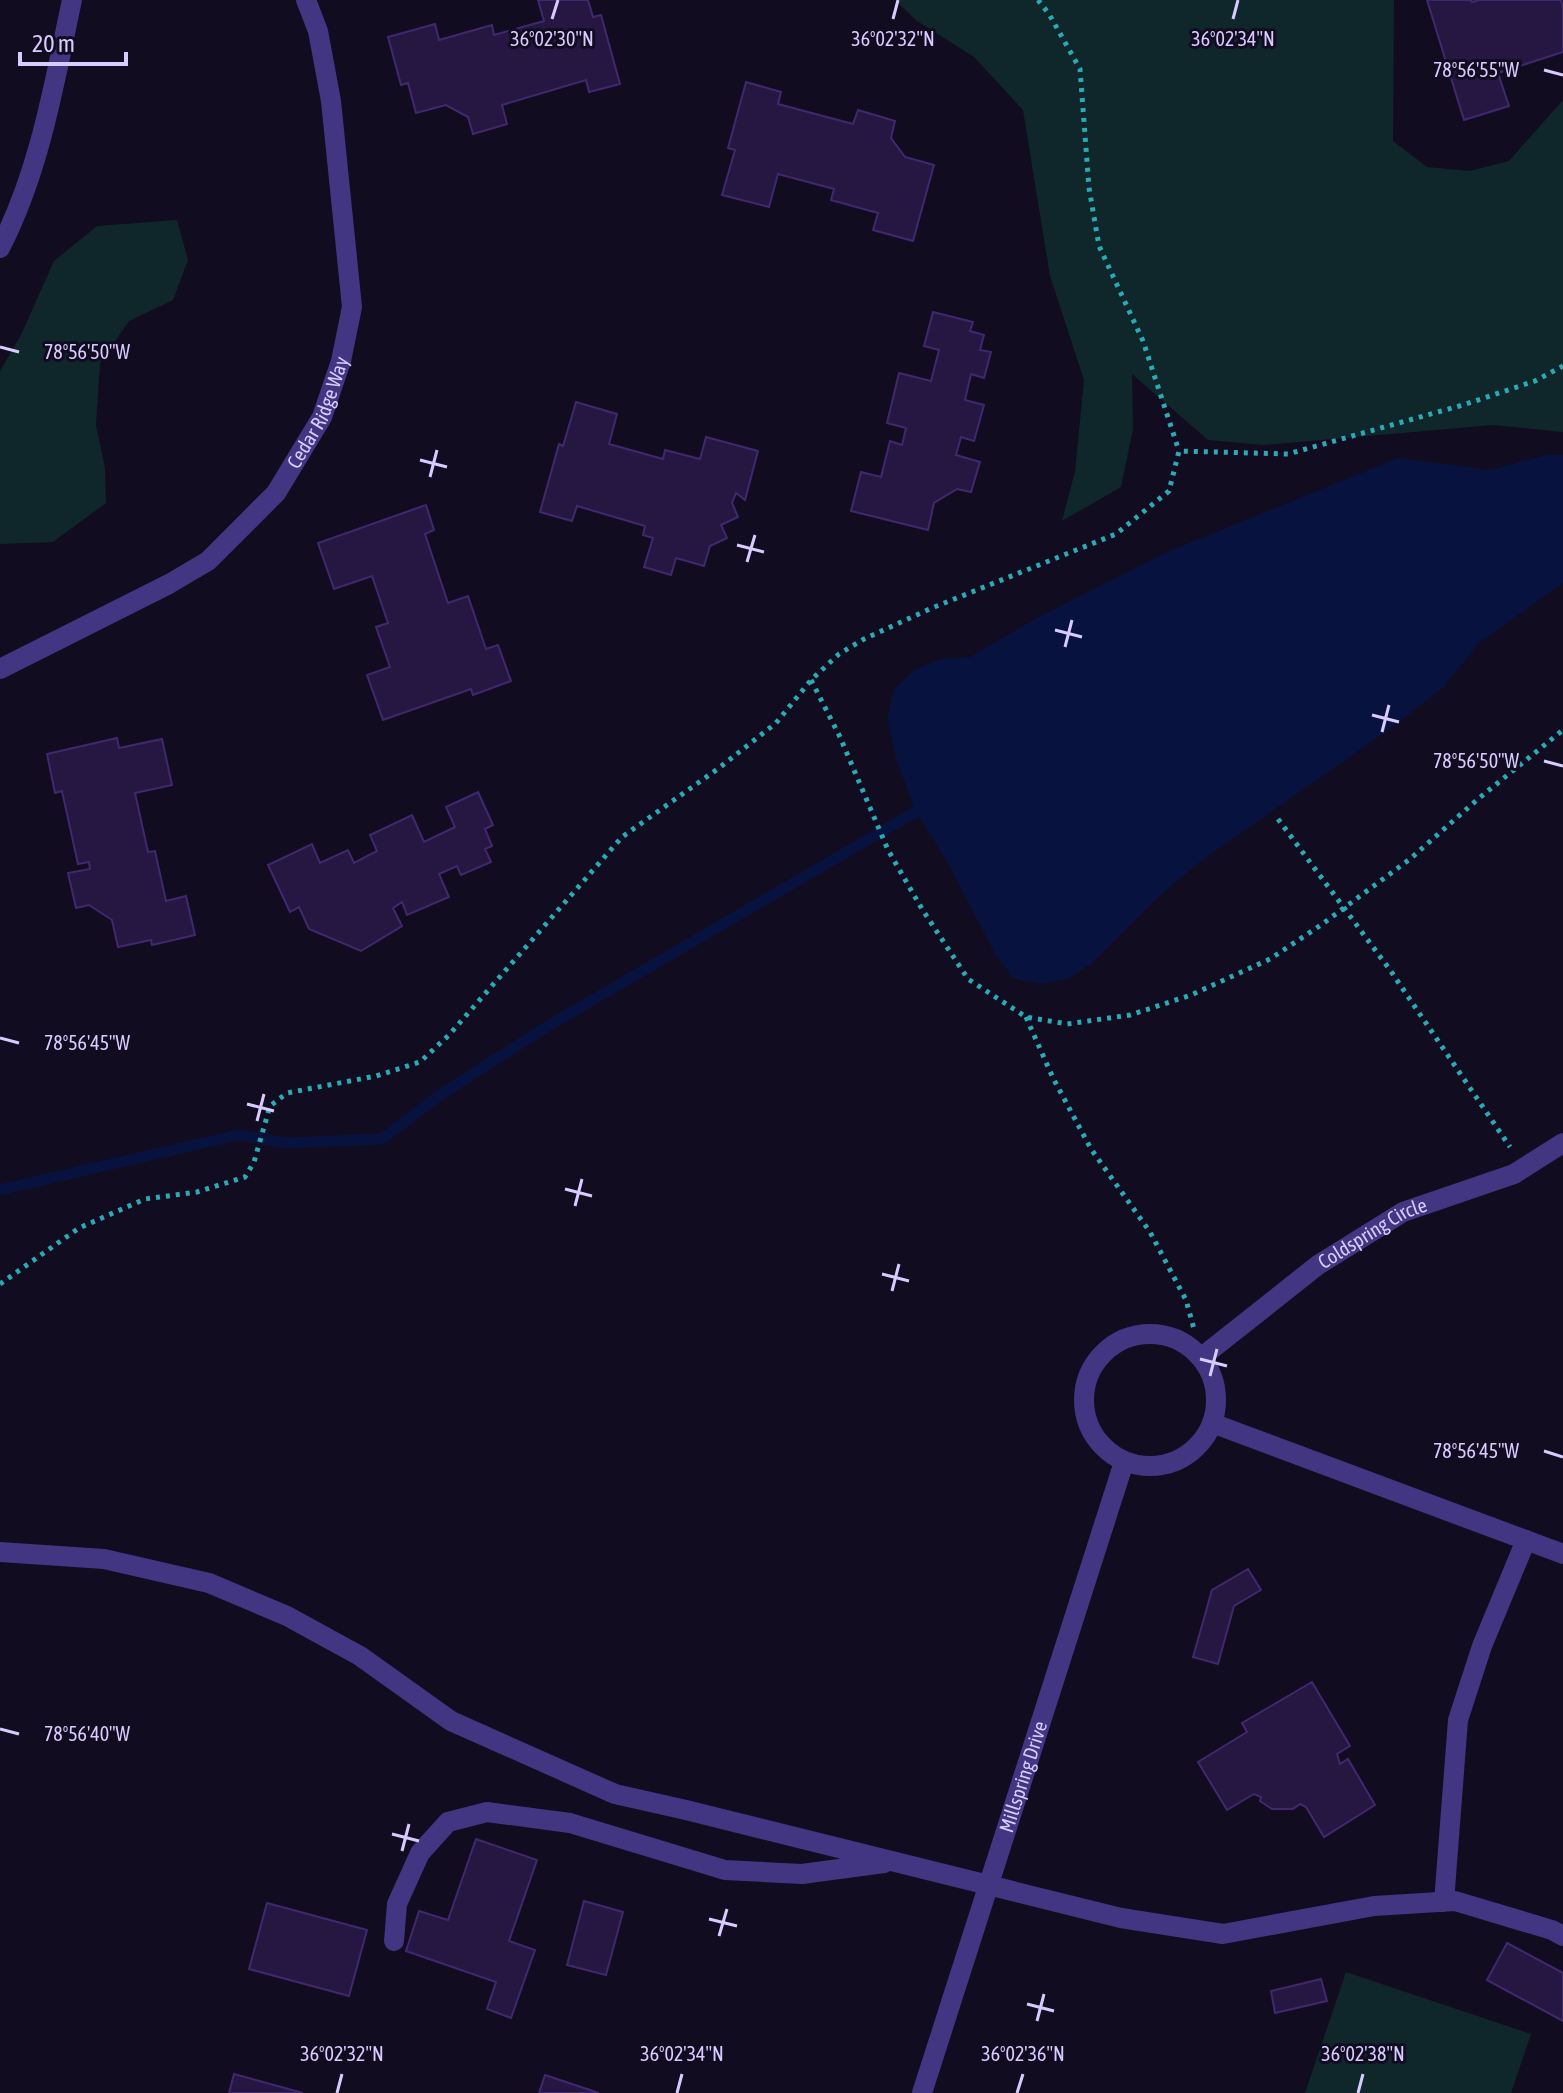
<svg xmlns="http://www.w3.org/2000/svg" width="1563" height="2093" font-family="'Asap Condensed',sans-serif">
<style>
.green{fill:#0f272a}
.water{fill:#07133e}
.lines{fill:none;stroke-linecap:round;stroke-linejoin:round}
.stream{stroke:#07133e;stroke-width:11}
.building{fill:#261742;stroke:#40286f;stroke-width:2}
.path{stroke:#29aab5;stroke-width:5;stroke-dasharray:4 6;stroke-linecap:butt}
.lane{stroke:#423581;stroke-width:20}
.street{stroke:#423581;stroke-width:20}
.ticks{fill:none;stroke:#d8cbff;stroke-width:3}
.labels{text-anchor:middle;stroke-width:6;stroke-linejoin:round;paint-order:stroke}
.street-label{font-size:20px;fill:#d8cbff;stroke:#120c20}
.ticks-label{font-size:20px;text-anchor:middle;fill:#d8cbff;stroke:#120c20;stroke-width:6;stroke-linejoin:round;paint-order:stroke}
</style>
<rect width="100%" height="100%" fill="#120c20"/>
<path class="green" d="M895 0H1394L1393 141 1427 167 1470 171 1509 161 1563 100V432L1493 425 1263 445 1208 440 1132 374 1133 429 1121 487 1062 521 1075 471 1084 380 1050 276 1023 110 974 57 917 21Z
M177 220 188 260 173 300 129 321 100 363 96 425 105 468 106 503 53 542 0 544V371L21 335 54 261 97 226Z
M1346 1972 1531 2034 1511 2093H1305Z"/>
<path class="water" d="M1547 455H1563V583L1479 643 1443 688 1388 730 1201 861 1158 897 1091 964 1068 979 1041 984 1013 978 994 952 949 865 915 810 896 759 887 718 894 689 916 669 941 659 970 657 1037 618 1165 553 1398 458 1489 470Z"/>
<g class="lines">
<path class="stream" d="M0 1190 238 1135 286 1143 382 1139 440 1095 543 1029 929 804"/>
</g>
<path class="building" d="M538 0H588L593 17 601 15 620 84 589 92 586 80 502 105 507 124 473 134 468 117 446 105 416 113 408 83 401 85 388 37 435 24 439 40 492 25 494 35 544 21Z
M1427 0H1471L1472 2 1479 0H1561L1563 8V52L1498 73 1509 106 1464 120Z
M746 82 781 92 778 104 853 124 858 110 895 121 891 138 905 157 934 165 913 241 873 230 878 213 831 200 834 189 778 174 769 207 722 195 735 150 728 148Z
M933 312 973 322 970 331 984 335 980 350 991 352 984 378 971 374 965 400 984 405 974 441 961 437 956 455 980 462 971 492 957 489 934 503 928 530 851 511 861 472 881 477 890 441 902 445 906 428 887 423 899 373 931 381 939 350 924 346Z
M576 402 617 414 609 444 663 459 665 450 700 459 706 437 758 451 745 500 736 493 732 503 738 517 721 525 727 538 710 546 704 566 676 558 671 575 644 567 653 538 643 535 645 526 577 506 572 521 540 512 559 444 563 446Z
M426 505 434 530 425 534 448 603 468 596 486 649 498 645 511 681 473 695 471 689 383 720 367 675 390 667 376 627 388 623 372 576 334 589 318 543Z
M117 738 119 748 162 739 172 785 135 793 148 852 155 851 166 901 186 896 195 935 152 945 151 940 118 947 112 920 89 905 76 908 68 873 90 869 89 862 78 864 62 791 55 793 47 754Z
M478 792 493 825 485 829 492 846 485 849 491 862 461 875 457 866 439 874 449 897 407 915 402 902 393 908 402 926 361 951 309 929 299 907 290 912 268 865 312 844 320 863 348 850 354 863 377 851 370 835 412 815 424 842 455 827 446 807Z
M1248 1569 1261 1590 1234 1606 1218 1664 1193 1657 1212 1590Z
M1312 1682 1350 1746 1337 1754 1340 1764 1348 1759 1375 1805 1324 1837 1306 1807 1300 1804 1293 1809H1272L1260 1801 1261 1797 1254 1794 1227 1810 1198 1762 1247 1732 1242 1723Z
M476 1839 537 1860 509 1941 535 1950 511 2018 487 2009 496 1982 406 1951 419 1911 448 1920Z
M584 1901 623 1912 606 1975 567 1965Z
M267 1903 367 1930 349 1996 249 1969Z
M1507 1943 1563 1973V2021L1487 1980Z
M1321 1979 1327 2001 1275 2013 1271 1991Z
M234 2074 303 2093H229Z
M545 2075 599 2093H539Z"/>
<g class="lines">
<path class="path" d="M1038 0 1049 14 1080 69 1089 188 1099 246 1143 341 1179 451
M811 680 840 737 888 850 922 909 968 979 1026 1017 1067 1024 1130 1015 1191 995 1270 959 1321 925 1410 859 1478 799 1563 730
M1278 819 1390 970 1510 1147
M1026 1017 1053 1078 1091 1149 1150 1232 1186 1300 1194 1329
M0 1284 79 1228 145 1199 197 1192 245 1177 254 1162 270 1106 287 1093 376 1076 420 1062 449 1035 622 837 719 768 776 723 811 680 839 654 864 639 932 608 1116 534 1169 491 1179 451 1288 454 1463 405 1535 381 1563 366"/>
<path class="lane" d="M0 1552 104 1559 209 1583 287 1616 360 1656 451 1721 615 1794 686 1810 1121 1918 1223 1934 1374 1906 1455 1901 1552 1930 1563 1936
M1444 1902 1458 1720 1482 1646 1526 1540
M394 1941 397 1904 420 1853 448 1822 487 1812 570 1823 725 1870 802 1874 884 1863"/>
<g class="street">
<path d="M0 248C40 170 54 84 72 0"/>
<path id="s1" d="M0 669 169 584 208 561 276 493 322 417 341 361 352 307 331 101 318 31 306 0"/>
<circle cx="1150" cy="1400" r="66"/>
<path id="s2" d="M1203 1356 1318 1265 1403 1212 1514 1174 1563 1143"/>
<path d="M1212 1423 1563 1554"/>
<path id="s3" d="M922 2093 1124 1462"/>
</g>
</g>
<path class="ticks" d="M552 19 558 0M893 19 898 0M1233 19 1238 0M1544 70 1563 75M0 347 19 352M420 460 447 467M430 477 437 450M737 545 764 552M747 562 755 535M1055 630 1082 637M1065 647 1072 620M1372 715 1399 722M1382 732 1389 705M1544 761 1563 766M0 1038 19 1043M247 1104 274 1111M257 1121 264 1094M565 1189 592 1196M575 1206 582 1179M882 1274 909 1281M892 1291 899 1264M1200 1359 1227 1366M1210 1376 1217 1349M1544 1451 1563 1457M0 1729 19 1734M392 1834 419 1841M402 1851 409 1824M709 1919 737 1926M719 1936 727 1909M1027 2004 1054 2011M1037 2021 1044 1994M337 2093 342 2074M677 2093 682 2074M1017 2093 1023 2074M1358 2093 1363 2074"/>
<g class="labels">
<g class="street-label">
<text dy="7" stroke="none"><textPath href="#s1" startOffset="422">Cedar Ridge Way</textPath></text>
<text dy="7" stroke="none"><textPath href="#s2" startOffset="210">Coldspring Circle</textPath></text>
<text dy="7" stroke="none"><textPath href="#s3" startOffset="332">Millspring Drive</textPath></text>
</g>
</g>
<g class="ticks-label">
<text x="552" y="46">36°02'30"N</text>
<text x="893" y="46">36°02'32"N</text>
<text x="1233" y="46">36°02'34"N</text>
<text x="1476" y="77">78°56'55"W</text>
<text x="87" y="359">78°56'50"W</text>
<text x="1476" y="768">78°56'50"W</text>
<text x="87" y="1050">78°56'45"W</text>
<text x="1476" y="1458">78°56'45"W</text>
<text x="87" y="1741">78°56'40"W</text>
<text x="342" y="2061">36°02'32"N</text>
<text x="682" y="2061">36°02'34"N</text>
<text x="1023" y="2061">36°02'36"N</text>
<text x="1363" y="2061">36°02'38"N</text>
</g>
<path d="M20 52v12h106v-12" fill="none" stroke="#d8cbff" stroke-width="4"/>
<text x="32" y="52" font-size="24" fill="#d8cbff" stroke="#120c20" stroke-width="6" paint-order="stroke">20 m</text>
</svg>
